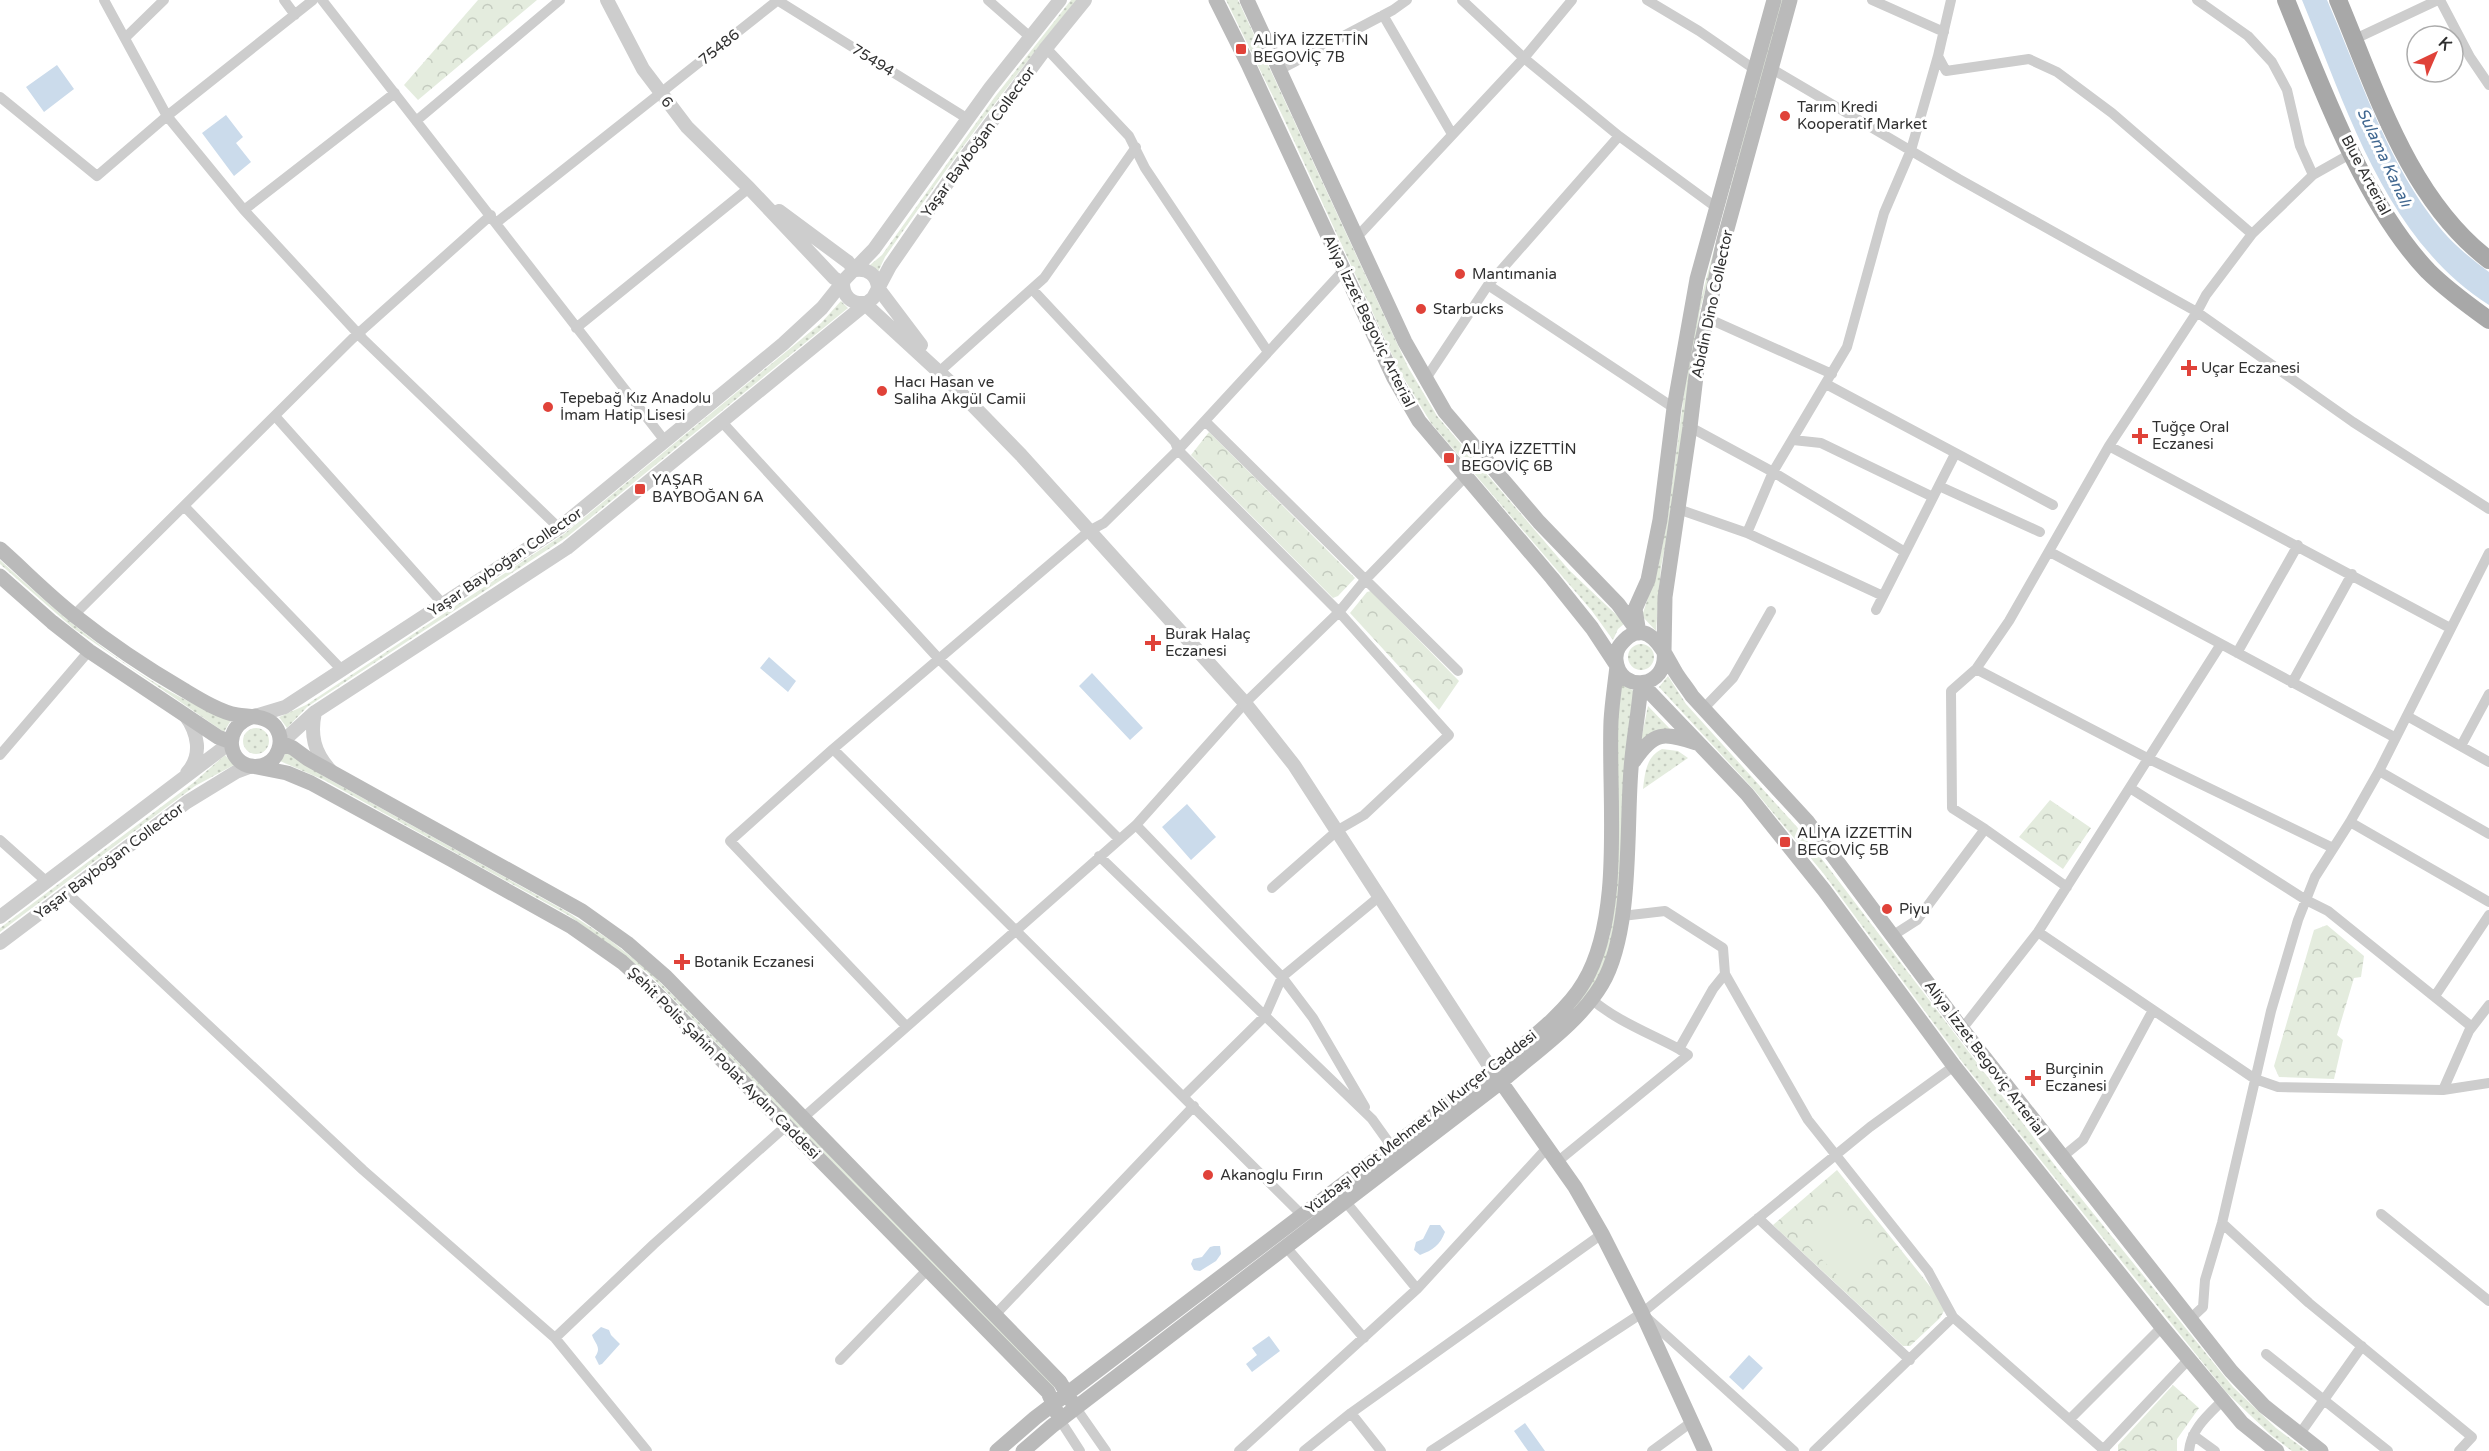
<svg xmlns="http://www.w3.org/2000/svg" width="2489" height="1451" font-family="'Varela Round',sans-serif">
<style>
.grass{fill:url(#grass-dots)}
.park{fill:url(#park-crowns)}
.pitch{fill:#e4ecde}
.water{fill:#cbdbeb}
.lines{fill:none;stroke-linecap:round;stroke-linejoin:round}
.minor{stroke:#cdcdcd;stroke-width:10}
.tertiary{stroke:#cdcdcd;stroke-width:14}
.secondary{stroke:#bababa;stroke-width:15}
.primary{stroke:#a8a8a8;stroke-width:18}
.poi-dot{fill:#e04239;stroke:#fff;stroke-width:2}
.labels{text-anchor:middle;stroke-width:6;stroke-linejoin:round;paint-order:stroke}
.poi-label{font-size:15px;fill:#303030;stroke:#fff;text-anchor:start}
.street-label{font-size:15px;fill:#303030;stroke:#fff}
.water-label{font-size:16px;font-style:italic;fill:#406790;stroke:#fff}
</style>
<defs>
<pattern id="grass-dots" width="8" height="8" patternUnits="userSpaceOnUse" patternTransform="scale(1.5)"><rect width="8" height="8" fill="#e4ecde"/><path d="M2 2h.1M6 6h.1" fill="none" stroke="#c4cbbf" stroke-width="1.8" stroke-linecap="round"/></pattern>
<pattern id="park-crowns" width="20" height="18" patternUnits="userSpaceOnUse" patternTransform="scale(1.5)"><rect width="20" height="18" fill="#e4ecde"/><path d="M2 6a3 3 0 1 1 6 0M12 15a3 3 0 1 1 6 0" fill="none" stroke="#c4cbbf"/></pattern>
</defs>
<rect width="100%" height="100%" fill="#fff"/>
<path class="grass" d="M1071 0H1077C1008 82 946 169 885 257L878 272 870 265 882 255 994 98Z
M1226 0H1238L1408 367 1437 416 1569 570 1625 623 1618 629 1613 640 1592 611 1431 423 1400 372 1283 117Z
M1780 0H1783L1700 310 1670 522 1661 567 1656 631 1642 616 1658 567 1667 522 1688 364 1698 310Z
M841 301 848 308 567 537 307 707 287 728 279 717 306 705 564 534 821 323Z
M0 560C68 623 143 687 231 720L224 732 73 628 0 564Z
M1628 657a13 13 0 1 1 26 0a13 13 0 1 1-26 0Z
M1668 676 1686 704 1797 827 1828 867 2060 1172 2233 1387 2276 1428 2307 1451H2292L2271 1435 2227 1393 1963 1063 1823 873 1755 791 1659 687Z
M1622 682 1637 694C1620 760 1625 827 1618 894 1615 919 1614 943 1604 966 1595 987 1579 1004 1563 1021L1601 963 1610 935 1617 867 1618 714Z
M1648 706 1670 729 1654 731 1641 740Z
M243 741a13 13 0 1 1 26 0a13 13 0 1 1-26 0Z
M1662 749 1678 751 1688 758 1643 789C1645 773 1646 757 1662 749Z
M287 752 325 777 569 913 610 940 649 971 1055 1386 1053 1389 648 973 568 915 324 780 280 761Z
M225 755 234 765 195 786 0 932V928L193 783Z"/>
<path class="park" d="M478 0H537L418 100 404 85Z
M1209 432 1355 578 1338 596 1333 598 1191 455Z
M1371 591 1459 681 1439 710 1350 613 1367 592Z
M2050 800 2091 828 2063 869 2019 837Z
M2327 925 2364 956 2361 977 2354 978 2337 1035 2343 1040 2334 1079 2279 1077 2274 1066 2314 930Z
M1837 1170 1941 1300 1945 1309 1940 1318 1910 1346H1903L1773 1225Z
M2173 1385 2199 1408 2177 1439V1451H2118V1445Z"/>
<path class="pitch" d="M1837 1204 1880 1247 1845 1283 1802 1239Z"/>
<path class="water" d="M2302 0H2327C2358 71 2384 153 2430 215 2446 238 2467 256 2489 272V305C2385 239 2347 108 2302 0Z
M57 65 74 89 44 112 26 87Z
M226 115 243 137 236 143 251 162 234 176 202 133Z
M769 657 796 681 788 692 760 668Z
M1092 673 1143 728 1130 740 1079 686Z
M1187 804 1216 837 1191 860 1162 827Z
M1430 1225H1440L1445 1232C1440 1245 1433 1250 1420 1255L1414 1250 1416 1242 1423 1239Z
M1214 1246H1220L1221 1254 1216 1261 1200 1271 1194 1270 1191 1264 1193 1259 1202 1257 1210 1247Z
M601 1327 609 1330 611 1335 620 1344 602 1364 599 1365 595 1357C602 1347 595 1344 592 1335Z
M1269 1336 1280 1351 1252 1372 1246 1364 1257 1355 1252 1348Z
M1749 1355 1763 1368 1743 1390 1729 1377Z
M1525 1423 1545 1451H1528L1514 1431Z"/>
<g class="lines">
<path class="minor" d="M104 0 167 116 244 210 363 339 559 528
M284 0 295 15
M322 0 665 441
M777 0 968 119
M988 0 1029 36
M1572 0 1524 58 1619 136 1717 208
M1647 0 1699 31 1754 69
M1872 0 1944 32
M1951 0 1938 56 1946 71 2029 59 2057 72 2112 113 2252 234 2313 175 2352 153
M2197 0 2248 36 2272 62 2287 90 2300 146 2313 175
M2440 0 2470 57 2489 85
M1383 15 1452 134
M125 38 164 0
M2355 39 2438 0
M1046 48 1129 136 1145 168 1268 352
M1772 69 1959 179 2197 312 2353 422 2489 509
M1279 70 1393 10 1407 0
M0 97 97 176 167 116 313 0
M416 121 560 0
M244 210 395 93
M496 223 778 0
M1357 237 1524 58 1462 0
M1488 285 1674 408
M1032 289 1175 442 1178 450 1339 612 1449 735 1364 815 1338 830 1272 888
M1707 318 1832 374
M576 328 749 188
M940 371 1044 278 1136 147
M1425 380 1488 285 1619 136
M1826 384 2053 505
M275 416 443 604
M721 421 939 659 1119 839
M1205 421 1458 671
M1690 427 1773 472 1847 347 1884 213 1911 150 1938 56
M1793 440 1821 443 1933 497
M2109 446 2450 628
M1939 486 2040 532
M185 507 342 670
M1678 509 1747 533 1883 596
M1747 533 1773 472 1905 552
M2050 552 2394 737
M1876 610 1955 454
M74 615 352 339 491 215
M2237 653 2298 545
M1976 669 2149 759 2333 848
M2292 683 2352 574
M1704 708 1733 678 1771 611
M2407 716 2489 762
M2461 746 2489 694
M833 749 1302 1215
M0 755 89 651
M2379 771 2489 834
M2130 788 2306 900 2328 911 2472 1027
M2350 822 2489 902
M1136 825 1282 977 1313 1018 1365 1107
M1985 829 2067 887
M0 840 47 882
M1099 856 1372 1119 1392 1147
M66 892 363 1170 555 1338 647 1451
M2038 932 2255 1079 2278 1087 2443 1090 2489 1083
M1892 936 1917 920 1985 829 1952 808 1951 691 1976 669 2009 621 2109 446 2197 312 2206 295 2252 234
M1725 974 1808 1120 1928 1271 1953 1317 2105 1451
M2435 996 2489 915
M1591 999C1617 1021 1649 1033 1679 1049L1713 989 1725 974 1723 948 1665 911 1622 916
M906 1026 730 841 833 749 1089 531 1104 523 1178 450 1343 271
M1962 1029 2038 932 2221 644
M2443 1090 2469 1031 2489 1005
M1184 1096 1265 1016 1282 977 1380 896
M804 1117 1136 825 1245 703 1339 612 1366 579 1465 477
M2061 1158 2083 1140 2153 1010
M1557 1162 1688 1055 1679 1049
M1345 1201 1417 1289
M2381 1214 2489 1301
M1758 1218 1910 1360
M2222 1223 2309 1303 2472 1437 2459 1451
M1286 1247 1364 1338
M994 1316 1194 1106
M1647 1318 1794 1451
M2190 1319 2203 1307 2205 1280 2222 1223 2271 1011 2298 920 2315 877 2350 822 2379 771 2489 553
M555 1338 654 1244 786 1126
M2266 1354 2388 1451
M840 1360 928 1269
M1076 1408 1106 1451
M1351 1413 1381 1451
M2070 1419 2162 1327
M1060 1420 1080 1451
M2193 1435 2215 1451
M2299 1435 2362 1346
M1239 1451 1417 1289 1548 1147
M1304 1451 1351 1413 1602 1234
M1431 1451 1642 1313 1870 1127 1954 1066
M1652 1451 1693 1421
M1814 1451 1953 1317
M2102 1451 2188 1360
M2189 1451C2191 1429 2208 1415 2222 1401"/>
<path class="tertiary" d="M607 0 643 69 687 127 749 188 834 278 843 283
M779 211 848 262 855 270
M855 270C868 268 877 275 878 288L921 345
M843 283C843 296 851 304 864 303L952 384 1021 455 1245 703 1294 765 1497 1078
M315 712C310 735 314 752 330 770
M185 715C198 733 203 755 187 773
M255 716 285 707 559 528 783 344 822 308 846 278 874 249 990 88 1060 0
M281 743 315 712 567 548 873 298 890 266 964 159 1046 48 1085 0
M0 917 231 742
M0 943 187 802 236 772 252 766"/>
<path class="secondary" d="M1216 0 1249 66 1394 378 1419 421 1552 578 1592 628 1617 666
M1247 0 1405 342 1445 412 1539 522 1618 604 1639 633
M1790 0 1724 240 1698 359 1690 427 1665 597 1664 651C1669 689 1619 694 1616 660 1615 650 1620 644 1628 637 1652 619 1667 659 1676 673 1681 681 1687 688 1692 696L1807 821 1962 1029 2231 1371 2264 1406 2321 1451
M0 549C25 571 48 595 75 616 109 643 146 668 184 690 199 699 220 712 237 715 250 717 266 715 275 726 286 741 278 762 261 766 228 772 218 725 255 716
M0 576 52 622 89 651 218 737 231 742
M1638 627 1635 609 1648 580 1660 520 1674 408 1697 279 1774 0
M1641 683 1747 794 1824 890 1954 1066 2162 1327 2242 1423 2277 1451
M281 743 293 748 308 759 582 911 627 943 666 977 1060 1382 1072 1402
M1634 761C1654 731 1664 732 1696 743
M252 766 287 773 311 783 452 860 572 927 622 962 654 991 1048 1392 1060 1420
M1501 1082 1575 1187 1602 1234 1642 1313 1705 1451
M997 1451 1035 1418 1492 1071C1521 1046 1565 1015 1584 982 1624 915 1608 798 1611 721 1612 703 1615 684 1617 666
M1023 1451 1052 1426 1501 1082C1535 1052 1579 1023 1602 984 1633 931 1626 830 1631 769 1633 740 1639 712 1641 683"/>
<path class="primary" d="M2286 0C2321 86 2364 204 2428 271 2446 289 2468 305 2489 320
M2338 0C2376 90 2408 198 2489 260"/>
</g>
<g class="poi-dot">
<rect x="1235" y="43" width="12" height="12" rx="3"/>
<circle cx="1785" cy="116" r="6"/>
<circle cx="1460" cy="274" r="6"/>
<circle cx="1421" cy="309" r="6"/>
<path d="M2186 359h6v6h6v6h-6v6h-6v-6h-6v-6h6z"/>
<circle cx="882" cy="391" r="6"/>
<circle cx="548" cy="407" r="6"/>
<path d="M2137 427h6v6h6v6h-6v6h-6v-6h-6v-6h6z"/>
<rect x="1443" y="452" width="12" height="12" rx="3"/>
<rect x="634" y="483" width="12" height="12" rx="3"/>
<path d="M1150 634h6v6h6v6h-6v6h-6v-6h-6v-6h6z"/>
<rect x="1779" y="836" width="12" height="12" rx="3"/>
<circle cx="1887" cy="909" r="6"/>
<path d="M679 953h6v6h6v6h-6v6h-6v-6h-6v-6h6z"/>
<path d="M2030 1069h6v6h6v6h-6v6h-6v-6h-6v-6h6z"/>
<circle cx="1208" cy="1175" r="6"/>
</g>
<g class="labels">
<g class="poi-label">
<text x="1253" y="45">ALİYA İZZETTİN<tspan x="1253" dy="17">BEGOVİÇ 7B</tspan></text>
<text x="1797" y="112">Tarım Kredi<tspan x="1797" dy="17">Kooperatif Market</tspan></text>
<text x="1472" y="279">Mantımania</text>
<text x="1433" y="314">Starbucks</text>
<text x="2201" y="373">Uçar Eczanesi</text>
<text x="894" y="387">Hacı Hasan ve<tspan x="894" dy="17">Saliha Akgül Camii</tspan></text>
<text x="560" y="403">Tepebağ Kız Anadolu<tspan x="560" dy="17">İmam Hatip Lisesi</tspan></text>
<text x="2152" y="432">Tuğçe Oral<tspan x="2152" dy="17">Eczanesi</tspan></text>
<text x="1461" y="454">ALİYA İZZETTİN<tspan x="1461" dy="17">BEGOVİÇ 6B</tspan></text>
<text x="652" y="485">YAŞAR<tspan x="652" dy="17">BAYBOĞAN 6A</tspan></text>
<text x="1165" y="639">Burak Halaç<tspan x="1165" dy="17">Eczanesi</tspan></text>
<text x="1797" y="838">ALİYA İZZETTİN<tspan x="1797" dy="17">BEGOVİÇ 5B</tspan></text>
<text x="1899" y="914">Piyu</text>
<text x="694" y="967">Botanik Eczanesi</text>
<text x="2045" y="1074">Burçinin<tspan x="2045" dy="17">Eczanesi</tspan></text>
<text x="1220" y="1180">Akanoglu Fırın</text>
</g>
<g class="street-label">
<text transform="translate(719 47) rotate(-39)" y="5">75486</text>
<text transform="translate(873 60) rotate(32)" y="5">75494</text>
<text transform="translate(667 102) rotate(52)" y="5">6</text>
<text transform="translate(978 142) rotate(-54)" y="5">Yaşar Bayboğan Collector</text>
<text transform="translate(2366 175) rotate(62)" y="5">Blue Arterial</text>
<text transform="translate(1712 304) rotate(-78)" y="5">Abidin Dino Collector</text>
<text transform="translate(1369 321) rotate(64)" y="5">Aliya İzzet Begoviç Arterial</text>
<text transform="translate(505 562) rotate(-34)" y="5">Yaşar Bayboğan Collector</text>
<text transform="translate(109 861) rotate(-37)" y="5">Yaşar Bayboğan Collector</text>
<text transform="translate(1985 1058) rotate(53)" y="5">Aliya İzzet Begoviç Arterial</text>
<text transform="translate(724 1063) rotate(45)" y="5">Şehit Polis Şahin Polat Aydın Caddesi</text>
<text transform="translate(1421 1122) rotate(-38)" y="5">Yüzbaşı Pilot Mehmet Ali Kurçer Caddesi</text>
</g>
<g class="water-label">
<text transform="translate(2385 157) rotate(65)" y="6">Sulama Kanalı</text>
</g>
</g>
<g transform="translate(2435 54) rotate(44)"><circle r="28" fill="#ffffff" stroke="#acacac" stroke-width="1.5"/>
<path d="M0-4.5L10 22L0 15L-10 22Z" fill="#e04239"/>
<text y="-9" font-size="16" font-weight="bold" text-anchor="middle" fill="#303030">K</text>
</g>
</svg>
